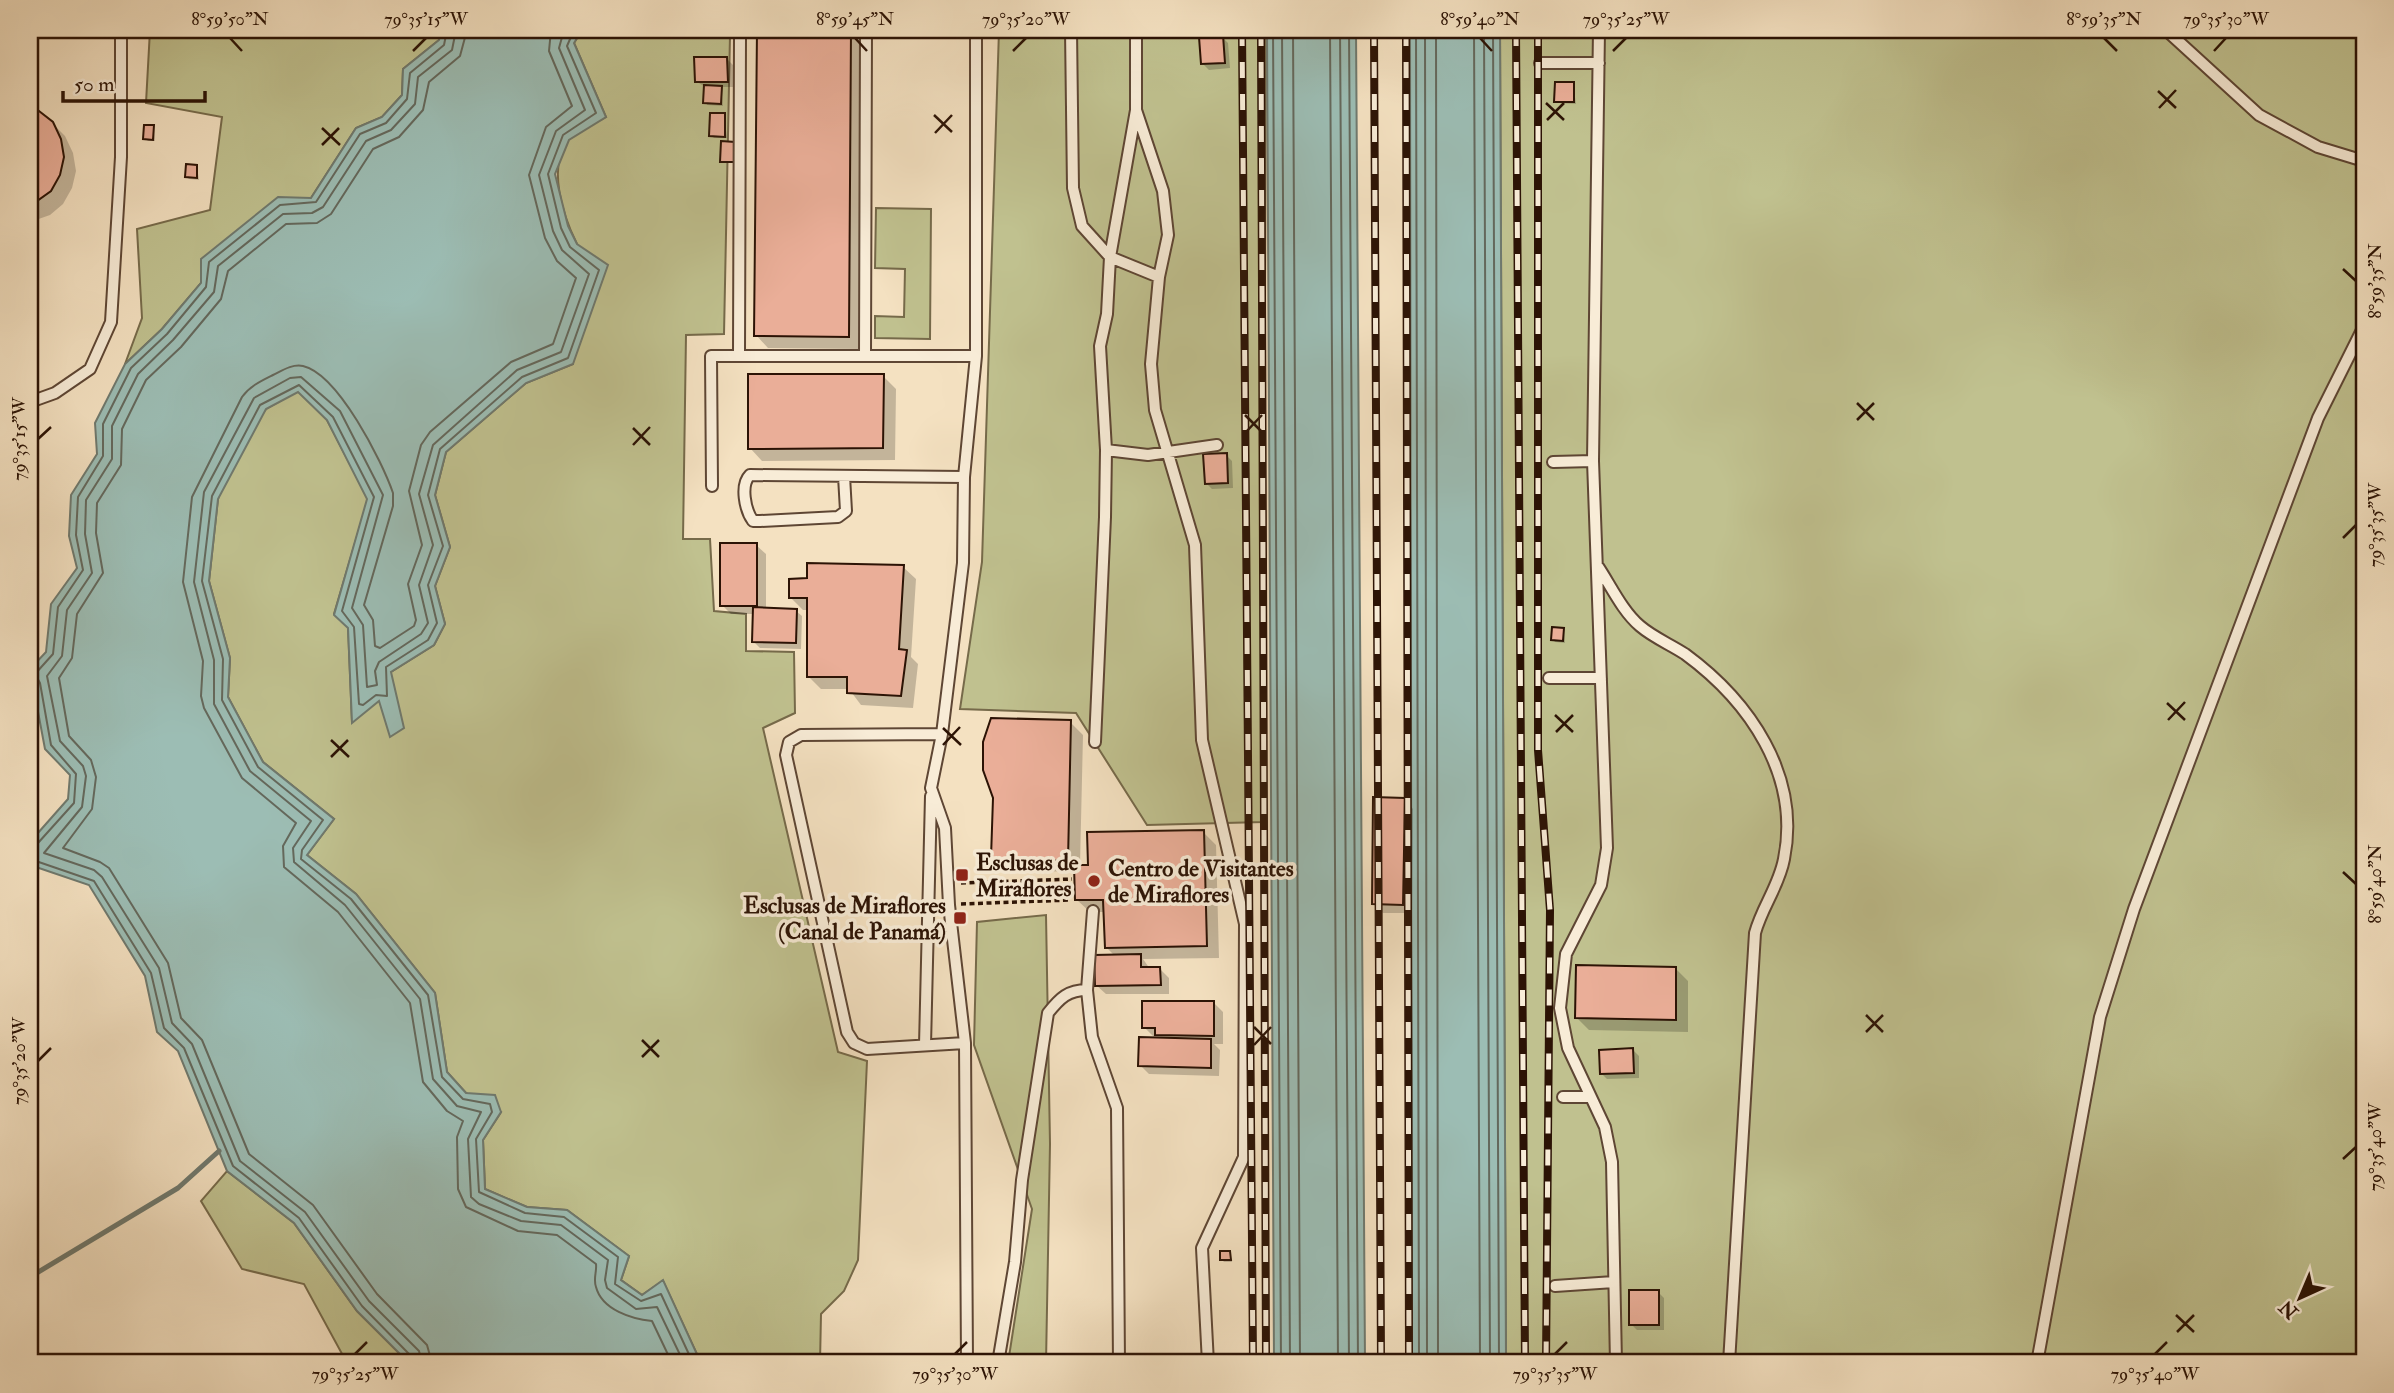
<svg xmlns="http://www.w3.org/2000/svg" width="2394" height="1393" font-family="'IM FELL Double Pica',serif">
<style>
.green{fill:#c0c18f;stroke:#766a4a;stroke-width:2}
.water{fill:#9cbdb4;stroke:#6f796e;stroke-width:2}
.shadow{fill:#0003}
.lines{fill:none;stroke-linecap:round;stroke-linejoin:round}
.shore{stroke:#64685c;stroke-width:2}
.stream{stroke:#6f796e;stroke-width:5}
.building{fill:#eaae98;stroke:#2c1305;stroke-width:2}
.lane-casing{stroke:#5e4634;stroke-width:14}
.path{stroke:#2c1305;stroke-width:3.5;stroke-dasharray:5 3.5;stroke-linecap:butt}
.lane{stroke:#f8ecd7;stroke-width:10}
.rail-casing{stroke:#2c1305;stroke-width:8}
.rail{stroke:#f8ecd7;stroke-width:5;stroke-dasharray:16;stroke-linecap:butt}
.ticks{fill:none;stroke:#2c1305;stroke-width:2.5}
.poi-dot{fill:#8f2418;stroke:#f8ecd7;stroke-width:2.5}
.labels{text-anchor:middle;stroke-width:7;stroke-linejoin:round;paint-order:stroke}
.poi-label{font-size:23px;font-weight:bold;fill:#2c1305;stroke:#f8ecd7;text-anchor:start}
.neatline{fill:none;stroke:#2c1305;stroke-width:2.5}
.ticks-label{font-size:18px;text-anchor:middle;fill:#2c1305}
</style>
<rect width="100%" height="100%" fill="#f4e1c1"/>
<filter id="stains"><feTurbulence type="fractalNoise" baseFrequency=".00286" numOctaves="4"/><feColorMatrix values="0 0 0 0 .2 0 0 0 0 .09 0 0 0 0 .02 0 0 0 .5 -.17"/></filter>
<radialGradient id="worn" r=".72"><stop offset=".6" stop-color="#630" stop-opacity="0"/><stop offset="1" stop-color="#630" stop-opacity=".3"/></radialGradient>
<path class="green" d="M150 30H441L439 40 403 69 402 95 382 117 356 128 311 198 201 283 162 329 125 364 142 318 137 229 210 210 222 117 146 103Z
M582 30H734L730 35 724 334 686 335 683 539H710L714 611 746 614V651L794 652 795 713 763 728 838 1052 867 1061 858 1260 844 1291 821 1314 820 1363H701L663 1281 642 1295 621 1280 629 1256 567 1210 527 1207 485 1189 483 1140 501 1112 466 1093 447 1072 435 993 356 894 307 855 334 819 263 762 228 697 230 658 209 581 218 499 234 446 266 409 298 391 327 420 368 499 334 614 348 627 352 722 379 700 391 672 434 645 445 624 435 586 450 547 435 495 446 452 526 383 573 364 577 244C563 216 547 167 568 140 576 130 596 123 606 117L574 43Z
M999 30H1266L1263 822 1147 825 1076 713 960 709 982 562Z
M1500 30H2364V1363H1506Z
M876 208 931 209 930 339 875 338V316L904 317 905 269 875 268Z
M1046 915 1050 1144 1046 1363H1008L1032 1209 974 1045 977 922Z
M227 1171 294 1223 357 1311 409 1363H347L304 1284 242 1269 201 1201Z"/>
<path class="water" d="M441 30H582L574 43 606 117 569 140 555 174 568 226 577 244 608 265 573 364 526 383 446 452 435 495 450 547 435 586 445 624 434 645 391 672 404 728 390 737 379 701 352 723 348 628 334 615 367 499 327 420 298 392 266 409 218 499 209 581 230 658 228 697 263 762 334 819 307 855 356 894 435 993 447 1072 466 1093 495 1095 501 1112 483 1140 485 1189 527 1207 567 1210 629 1256 621 1280 642 1295 663 1280 701 1363H409L357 1311 294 1223 227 1171 178 1051 157 1032 145 976 89 885 30 865V842L68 799 70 775 45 749 30 669 46 652 51 604 77 568 69 536 71 495 97 454 95 423 125 364 162 329 201 283V259L278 197 311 198 356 128 382 117 402 95 403 69 439 40Z
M1267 30H1356L1365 1363H1274Z
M1410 30H1500L1506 1363H1412Z"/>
<path class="shadow" d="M758 30 850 31 863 43 861 349 768 348 756 335Z
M1222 37 1228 43 1230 68 1209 70 1203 64Z
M727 59 733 65V87H721L723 106 707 105 705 87 696 81Z
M1573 84 1576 104 1559 103 1556 101Z
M30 106 39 110 65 136 73 153 76 171 72 188 63 204 50 215 30 222Z
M724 115 727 138H714L711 135Z
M154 127 155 141H148L145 138Z
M197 167 199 180 189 179 187 177Z
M883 376 896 389 895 460 762 461 750 448Z
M1226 455 1232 461 1233 488 1212 489 1206 483Z
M756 545 766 554V610L796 611 802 616 801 649 760 648 754 642 755 614H731L722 605Z
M903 567 916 579 911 657 918 664 913 708 861 705 849 689H821L808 676V610H803L791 598Z
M1564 630 1565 643 1555 642 1553 639Z
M1070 722 1083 735 1080 866 1203 832 1216 845 1219 958 1143 959 1150 969H1160L1169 978V994H1106L1096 985 1115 956 1106 947 1105 912H1090L1077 900 1076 872 1006 870 993 858Z
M1404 799 1413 809 1412 913H1383L1374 903Z
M1675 968 1688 981V1032L1589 1030 1577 1018Z
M1214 1003 1223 1012V1044H1214L1220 1050 1219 1076 1149 1074 1140 1065 1156 1039 1144 1027Z
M1633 1050 1639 1056V1078L1607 1079 1601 1073Z
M1230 1253 1232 1262H1224L1222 1260Z
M1658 1292 1664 1298V1330H1637L1631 1324Z"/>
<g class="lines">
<path class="shore" d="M551 30 549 51 572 106 546 127 529 175 545 238 557 261 576 278 553 344 511 362 430 432 421 445 409 491 422 545 408 584 416 620 414 626 380 648 375 646 373 620 364 605 393 506V493C382 461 338 374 303 366 292 364 283 370 273 375 261 381 250 386 242 397L192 497 183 582 203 661 201 696 204 708 242 778 296 823 283 846 284 867 338 912 410 1003 423 1082 447 1111 463 1121 457 1137 458 1189 466 1207 518 1231 557 1235 596 1264C597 1271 593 1279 596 1287 602 1310 632 1319 652 1321L672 1363
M564 30 559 48 585 110 556 131 539 175 553 231 562 250 589 274 561 352 517 370 433 445 419 494 433 545 419 585 428 623 421 634 379 662 375 671 377 685 367 687 363 625 352 608 383 495 340 411 301 377 290 378 254 398 204 492 194 582 214 660V704L250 771 311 821 293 848 294 862 345 905 420 999 433 1079 457 1106 481 1112 468 1139 471 1197 479 1204 521 1221 561 1225 608 1260 605 1280 607 1288 636 1309 657 1307 684 1363
M574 30 567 46 596 113 563 135 548 174 561 228 570 247 599 270 568 358 522 377 440 449 428 495 443 546 428 585 437 623 428 640 386 667 387 696 376 695 363 705 359 704 354 627 342 611 374 497 333 417 299 385 260 405 212 496 202 581 223 659 222 700 258 767 323 820 302 850 301 859 351 899 428 995 442 1077 463 1099 490 1104 492 1112 476 1139 479 1192 525 1213 564 1217 618 1257 615 1284 641 1301 661 1294 693 1363
M1273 30 1281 1363
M1282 30 1290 1363
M1293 30 1300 1363
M1330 30 1338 1363
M1340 30 1349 1363
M1349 30 1358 1363
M1416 30 1419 1363
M1425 30 1427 1363
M1436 30 1438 1363
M1474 30 1480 1363
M1484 30 1490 1363
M1493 30 1499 1363
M30 846 38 843 74 803 76 774 51 745 40 683 35 674 53 654 58 607 83 570 76 535 78 497 103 456V424L131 368 167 334 206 287 209 262 280 205 316 202 360 134 386 123 407 99 410 73 444 45 447 30
M30 859 94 881 151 973 164 1028 184 1048 233 1166 299 1218 362 1306 411 1356 413 1363
M422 1363 419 1351 369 1301 305 1212 240 1161 192 1044 172 1023 159 968 102 877 94 870 44 853 82 807 86 776 83 766 60 741 47 676 62 656 67 610 92 573 85 534 86 500 112 459V426L138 374 173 340 214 292 218 266 283 214 312 213 323 207 366 141 391 130 415 104 418 77 452 50 456 30
M432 1363 427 1345 377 1294 313 1205 249 1154 202 1040 181 1018 168 963 109 868 100 862 63 848 92 809 96 777 91 760 69 736 59 678 72 658 77 614 103 573 96 533 97 503 121 465 122 429 146 380 181 347 221 299 228 271 286 224 317 223 331 214 373 149 399 137 423 110 429 82 460 56 467 30"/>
<path class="stream" d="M30 1277 178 1188 219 1151"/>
</g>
<path class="building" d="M757 30H851L849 337 754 336Z
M1223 35 1225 63 1201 64 1199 37Z
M694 57H727L728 82H695Z
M1555 82H1574V102H1554Z
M704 85 722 86 721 104 703 103Z
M30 104 53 122 61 139 64 157 60 175 51 191 30 206Z
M710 113H725V137L709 136Z
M144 125H154L153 140 143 139Z
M721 141 735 142V162H720Z
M186 164 197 165V178L185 177Z
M748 374H884L883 448 748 449Z
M1227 453 1228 483 1205 484 1203 454Z
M720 543H757V606H720Z
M807 563 904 565 899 649 907 650 901 696 847 693V677H807V598H789V579L807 578Z
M753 607 797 609 796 643 752 642Z
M1552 627 1564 628 1563 641 1551 640Z
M991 718 1071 720 1068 861 991 858 993 798 983 770V742Z
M1373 797 1405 798 1403 905 1372 904Z
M1204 830 1207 946 1105 948 1103 900H1075L1074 865H1088L1087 832Z
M1141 954V967H1160L1161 985 1095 986 1094 955Z
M1576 965 1676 967V1020L1575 1018Z
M1142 1001H1214V1036L1155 1035V1028H1142Z
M1139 1037 1211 1039V1068L1138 1066Z
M1633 1048 1634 1073 1600 1074 1599 1050Z
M1220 1251H1230L1231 1260H1220Z
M1629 1290H1659V1325H1629Z"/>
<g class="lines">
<g class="lane-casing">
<path id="lane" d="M1071 30 1073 188 1082 226 1110 257 1159 277
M1599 30 1593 461 1607 848 1601 885 1566 954 1560 1008 1568 1048 1605 1127 1612 1162 1616 1363
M2166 30 2259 115 2318 147 2364 161
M1540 63H1599
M1136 110 1163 191 1168 235 1159 277 1151 364 1155 410 1195 545 1202 740 1245 924 1244 1157 1202 1248 1208 1363
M739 356 740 36 745 30
M865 356 866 30
M30 402 55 393 90 369 111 322 121 157V30
M1106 450 1148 455 1217 445
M1553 462 1593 461
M844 476 846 511 838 517 760 521H753C745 510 740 485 750 475L964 477
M712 486 711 356H976
M1597 565C1610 584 1622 611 1640 626 1654 638 1670 644 1685 654 1749 701 1801 775 1784 859 1779 886 1762 907 1755 933L1729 1363
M1549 678H1601
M942 734 801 735 789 742 786 755 847 1032 854 1043 867 1049 965 1043
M1095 742 1105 517 1106 450 1100 346 1107 314 1110 257 1136 110V30
M1093 911 1087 990 1092 1037 1117 1108 1119 1363
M925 1045 931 796
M1563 1097H1590
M1555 1286 1614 1282
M967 1363 965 1043 949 905 945 828 931 788 942 734 963 563 964 477 976 356V30
M998 1363 1015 1262 1022 1180 1048 1013C1060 998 1068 990 1087 990
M2037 1363 2100 1017 2134 909 2318 418 2364 326"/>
</g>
<path class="path" d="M961 883 1072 879
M961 904 1071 900"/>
<use href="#lane" class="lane"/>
<g class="rail-casing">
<path id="rail" d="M1242 30 1253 1363
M1261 30 1266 1363
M1374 30 1381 1363
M1406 30 1409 1363
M1516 30 1525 1363
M1538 30V750L1550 910 1546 1363"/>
</g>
<use href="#rail" class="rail"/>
</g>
<path class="ticks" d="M230 38 242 51M855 38 867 51M1480 38 1492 51M2104 38 2117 51M413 51 426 38M1013 51 1026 38M1613 51 1626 38M2214 51 2226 38M2158 91 2176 108M1546 103 1564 120M2159 108 2176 90M934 115 952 132M1547 120 1564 103M322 128 340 145M935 133 952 115M322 145 339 128M2343 269 2356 281M1857 403 1874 420M1245 415 1262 432M1857 420 1874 403M633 428 650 445M1245 433 1262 415M38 439 51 427M633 445 650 427M2343 538 2356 525M2167 703 2185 720M1555 715 1573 732M2168 720 2185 702M943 728 961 745M1556 732 1573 715M331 740 349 757M943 745 960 727M331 757 348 740M2343 872 2356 884M1866 1015 1883 1032M1254 1027 1271 1044M1866 1032 1883 1015M642 1040 659 1057M1254 1045 1271 1027M642 1057 659 1040M38 1061 51 1048M2343 1159 2356 1147M2176 1315 2194 1332M2177 1332 2194 1315M355 1354 367 1342M955 1354 967 1342M1555 1354 1567 1342M2155 1354 2167 1342"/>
<g class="poi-dot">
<rect x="955" y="868" width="14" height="14" rx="3.5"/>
<circle cx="1094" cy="881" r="7"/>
<rect x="953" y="911" width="14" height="14" rx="3.5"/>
</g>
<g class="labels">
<g class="poi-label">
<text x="976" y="870">Esclusas de<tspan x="976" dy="26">Miraflores</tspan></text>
<text x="1108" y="876">Centro de Visitantes<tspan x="1108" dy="26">de Miraflores</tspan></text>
<text x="946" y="913" text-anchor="end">Esclusas de Miraflores<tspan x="946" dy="26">(Canal de Panamá)</tspan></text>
</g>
</g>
<rect width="2394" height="1393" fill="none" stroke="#f4e1c1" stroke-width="77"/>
<g transform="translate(2300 1298) rotate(224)" stroke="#f8ecd7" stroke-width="5" paint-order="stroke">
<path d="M0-5L12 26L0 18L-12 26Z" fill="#2c1305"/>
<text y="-10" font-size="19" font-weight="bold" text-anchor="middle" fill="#2c1305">N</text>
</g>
<path d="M63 91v10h142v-10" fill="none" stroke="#2c1305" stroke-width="3.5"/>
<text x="74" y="91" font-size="21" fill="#2c1305" stroke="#f8ecd7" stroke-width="5" paint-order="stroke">50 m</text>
<rect x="38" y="38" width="2318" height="1316" class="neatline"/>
<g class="ticks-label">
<text x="230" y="25">8°59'50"N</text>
<text x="426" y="25">79°35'15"W</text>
<text x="855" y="25">8°59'45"N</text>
<text x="1026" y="25">79°35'20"W</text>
<text x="1480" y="25">8°59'40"N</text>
<text x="1626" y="25">79°35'25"W</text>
<text x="2104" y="25">8°59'35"N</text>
<text x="2226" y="25">79°35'30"W</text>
<text transform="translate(2375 281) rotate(-90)" y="6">8°59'35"N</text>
<text transform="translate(19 439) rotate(-90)" y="6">79°35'15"W</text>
<text transform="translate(2375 525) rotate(-90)" y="6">79°35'35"W</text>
<text transform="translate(2375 884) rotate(-90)" y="6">8°59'40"N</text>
<text transform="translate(19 1061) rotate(-90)" y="6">79°35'20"W</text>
<text transform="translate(2375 1147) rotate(-90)" y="6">79°35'40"W</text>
<text x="355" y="1380">79°35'25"W</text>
<text x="955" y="1380">79°35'30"W</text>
<text x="1555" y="1380">79°35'35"W</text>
<text x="2155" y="1380">79°35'40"W</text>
</g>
<rect width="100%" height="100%" filter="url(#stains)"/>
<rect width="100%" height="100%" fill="url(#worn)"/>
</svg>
